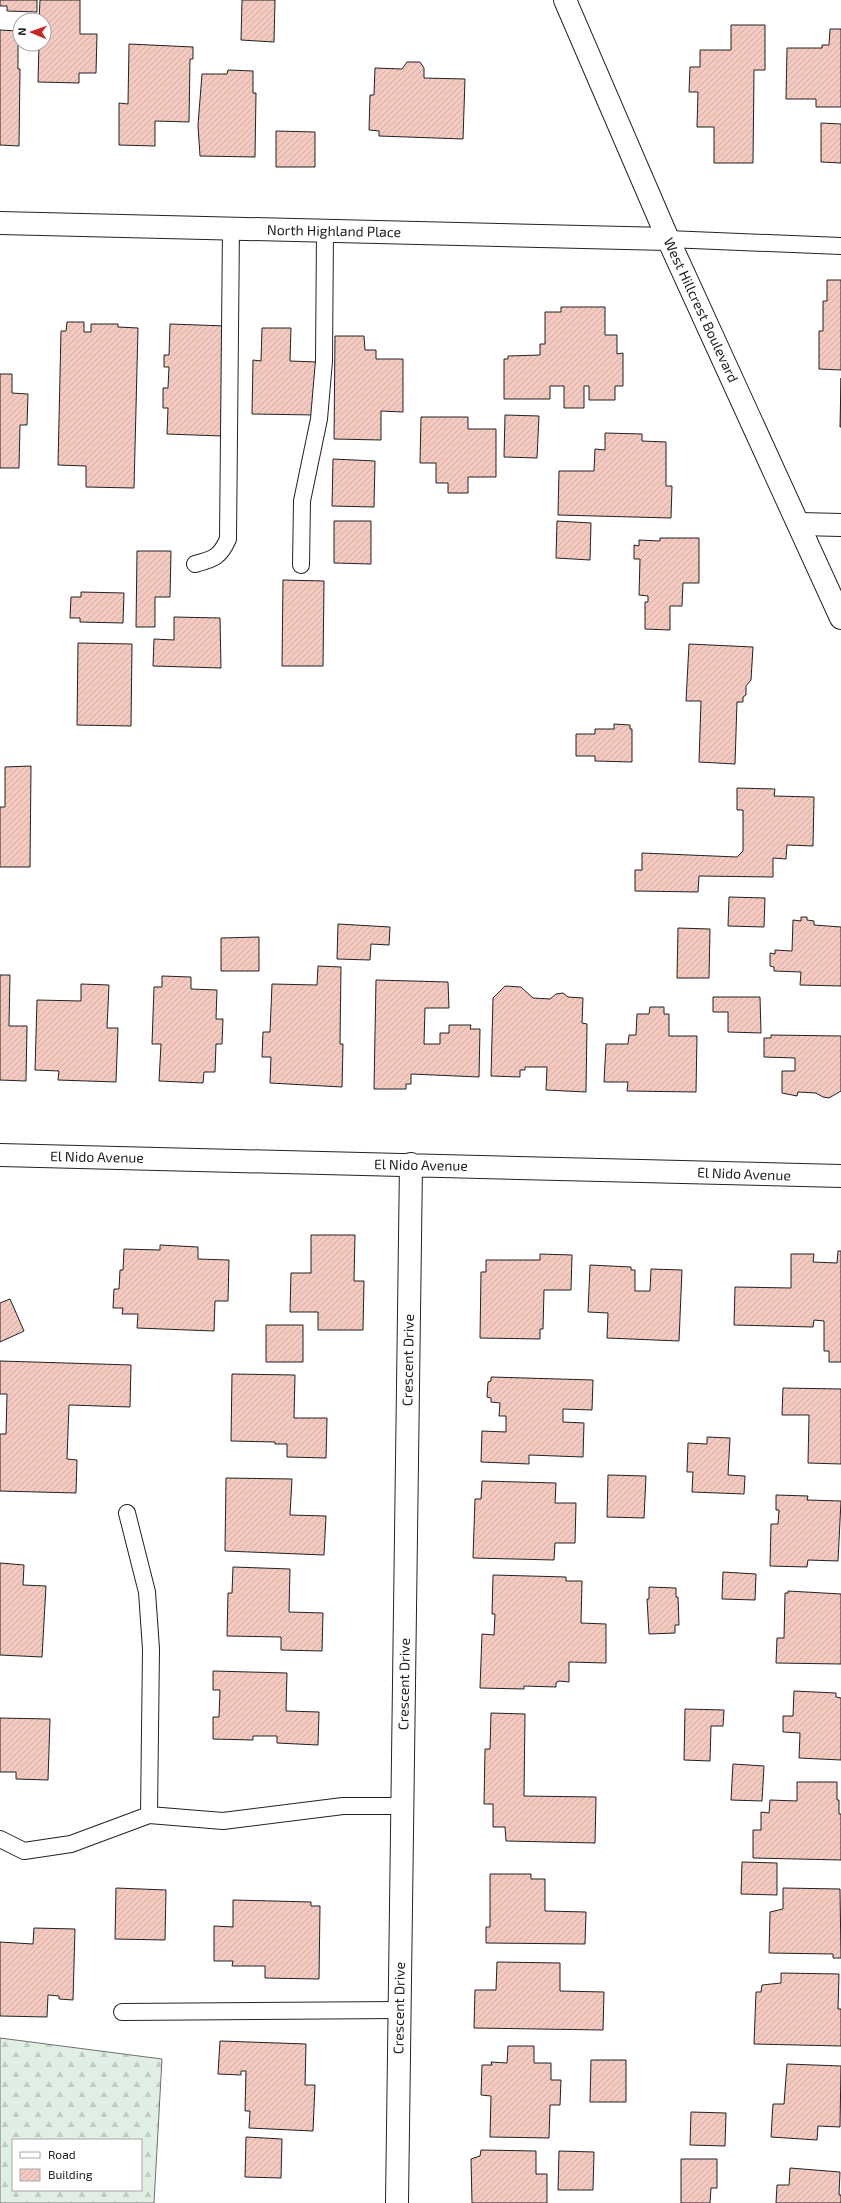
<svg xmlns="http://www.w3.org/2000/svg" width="841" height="2203" font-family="'Exo 2',sans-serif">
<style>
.forest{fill:url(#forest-firs);stroke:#6f6f6f;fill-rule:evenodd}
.building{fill:url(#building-hatch);stroke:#222}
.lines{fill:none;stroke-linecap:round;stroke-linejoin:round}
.lane-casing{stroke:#222;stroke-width:18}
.street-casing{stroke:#222;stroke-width:24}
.secondary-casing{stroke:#222;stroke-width:24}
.lane{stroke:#fff;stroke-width:16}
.street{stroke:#fff;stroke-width:22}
.secondary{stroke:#fff;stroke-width:22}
.labels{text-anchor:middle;stroke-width:3;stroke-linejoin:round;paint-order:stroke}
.street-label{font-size:14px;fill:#222;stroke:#fff}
</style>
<defs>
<pattern id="forest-firs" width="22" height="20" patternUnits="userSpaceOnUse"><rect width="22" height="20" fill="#e0efe3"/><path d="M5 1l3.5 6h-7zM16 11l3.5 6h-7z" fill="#c0cdc2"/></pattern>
<pattern id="building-hatch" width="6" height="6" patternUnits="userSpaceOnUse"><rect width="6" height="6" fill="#f3c9c0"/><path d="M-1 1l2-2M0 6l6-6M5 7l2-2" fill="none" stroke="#d0aca5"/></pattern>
</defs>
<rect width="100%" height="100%" fill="#fff"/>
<path class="forest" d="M0 2038 162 2059 154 2203H0ZM13 2140H141V2190H13Z"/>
<path class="building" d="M0 0H37V12L7 11V6H0Z
M40 0H80V34H97L96 73H79V83L38 82 39 44H44V20H39Z
M242 0H275L274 42 241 40Z
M731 25H765V70H754L753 163H714V127H697L698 92H689L690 67H700V50H731Z
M830 29H841V107H816V99H786L787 48H822V45H829Z
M0 30 18 31V69H20L19 146 0 145Z
M129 44 193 47V59H190L189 122 155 121V146L119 145V103L128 104Z
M407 62H420L424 68V78L465 79 463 139 379 136V131L369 130 370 95H374L375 68 402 69Z
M228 70 253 71V93H256L255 157 200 156 198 125 202 74H227Z
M821 123 841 124V163L821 162Z
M276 131 315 132V167H276Z
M827 280H841V370L819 369V331H823V301H827Z
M561 307H605V335H617V354L623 353V386H615V400H589V386H584V408H564V386H550V399H504V359H508V356L540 355V344H545V312H561Z
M67 322H84V332H91V324H118V327L138 328 134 488 86 487V466L58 465 61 331H66Z
M170 324 226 326 222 436 167 434 168 408H163V388H168L169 367H164V355H169Z
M262 328H291L290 361 317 362 316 415 252 414 253 360 261 361Z
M335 336H364L365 350H376V359H403V412L381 411V440L334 439Z
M0 374H12V393L28 394 27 425H20L19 468H0Z
M841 379V427H840L841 378Z
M505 415 539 416 537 458 504 457Z
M421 417H468V429H496V477H468V493H448V483H436V463H420Z
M605 433 642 434V441L666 442V486H672L671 518 558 515 559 471H594L595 449 605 450Z
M333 459 375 461 374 507 332 506Z
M334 521H371V564L334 563Z
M557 521 591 523 590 560 556 558Z
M660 538H699V583H683L682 606H670V630L645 629V602H648V596L639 595 640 559H634V545L639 546V540L660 541Z
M137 551H171L170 597H155V627H136Z
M283 580 324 581 323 666H282Z
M81 592 124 593 123 623 80 622V618H70L71 597H81Z
M174 617 220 618 221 668 153 666 154 639 174 640Z
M78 643 132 644 131 726 77 725Z
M689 644 753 647 751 680 746 686V695L743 697V702H737L735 764 699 762 701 701H686Z
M614 724 630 725V729H632V762L595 761V756H576V734H595V729H614Z
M31 766 30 867H0V807H5V767Z
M737 788 775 789 774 796 814 797 813 846 787 845 786 859 773 858V877L699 876 698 892 635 891V870H642V853L737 857 743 851V810H737Z
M729 897 765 898 764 927 728 926Z
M801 917H807V920L814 921V925L841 927V986L800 985 801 972 774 971V967L770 966V953L775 954V950L792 951 793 920 801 921Z
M338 924 390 927 389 945 371 944 370 960 337 959Z
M678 928 710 929 709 978H677Z
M259 937V971H221V938Z
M318 966 341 967 340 1044H343L342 1087 270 1083 271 1057H262L263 1032H270L272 984 317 985Z
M0 975H10L9 1026H27L26 1081 0 1080Z
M162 976 191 977V989L217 990 216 1019H223L222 1044H216L215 1072H204L203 1083 159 1081 161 1044H152L154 987H162Z
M376 980 448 982 449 1008H425L424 1044H440V1033H449V1025H471L470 1029H480L479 1077 411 1074V1084H406V1089H374Z
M81 984 109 985 107 1028H118L116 1082 58 1080 59 1071 35 1070 37 1000 81 1001Z
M505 986 521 987 533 998 550 999 556 994 563 993 568 997 583 998 582 1023 587 1024 586 1092 546 1090 547 1067H525V1070H520V1077L491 1076 493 998Z
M713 997H760L761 1033 728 1032V1012H713Z
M650 1007H664V1014H669V1036H697L696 1092 627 1091 628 1082H604L606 1044H628L629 1035H636L637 1014H649Z
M771 1035 841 1036V1091L829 1098 823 1097 816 1093 798 1092 797 1096 782 1093V1071H795V1058L764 1057V1038H771Z
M311 1235H355L354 1281H364L363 1330H318V1312H290L291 1273H311Z
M160 1245 198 1247V1259L229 1260 228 1301H215L214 1331 137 1328 138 1314H122L123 1308H113L114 1289H119L120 1270H123L124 1249 160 1250Z
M838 1251H841V1362H829V1351H824V1321L814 1320 813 1327 734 1325 735 1287 791 1288V1254H814L813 1262 837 1263Z
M540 1254 572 1255 571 1290H544L543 1329H540V1339L480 1338 481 1272H486V1260H540Z
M590 1265 631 1267V1270H635V1291H650L651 1269 682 1270 679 1341 607 1338 608 1313 588 1312Z
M10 1299 24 1331 0 1342V1303Z
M266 1325H303V1362H266Z
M0 1361 131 1365 130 1407 69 1405 67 1459 77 1460 76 1493 0 1491V1434H6L7 1394H0Z
M232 1374 295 1375 294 1418H327L326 1458 287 1457V1444H275V1442L231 1441Z
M491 1377 593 1380 592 1410 563 1409V1422L584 1423 583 1457 529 1455V1464L481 1462 482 1431 506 1432V1416H499L500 1403 491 1402V1398L487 1397 488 1382 491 1381Z
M783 1388 841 1389V1464L808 1463 809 1415H782Z
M707 1437 730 1438 728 1475 745 1476 744 1494 692 1492 693 1472H687L688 1443 707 1444Z
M608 1475 646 1476 644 1518 607 1517Z
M226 1478 292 1479 290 1515 326 1516 324 1555 225 1551Z
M482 1481 556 1483 555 1503H576L575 1543H555L554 1560 473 1558 475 1499H481Z
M776 1495 808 1496 807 1500 841 1501 838 1561 808 1560 807 1567 770 1566 771 1524H778L779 1510H776Z
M0 1563 24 1565 23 1585 46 1586 42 1657 0 1655Z
M233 1567 290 1569 289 1612 323 1613 322 1651 281 1650V1637L227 1636 228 1593H232Z
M723 1572 756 1574 755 1600 722 1599Z
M493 1575 566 1577V1581H582L581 1623 606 1624V1663L569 1662V1682L559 1681 556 1683V1687L524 1686V1689L480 1688 482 1634 494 1635 495 1614H492Z
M649 1587 676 1588V1597H678L679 1625H675V1633L649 1634 647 1599H649Z
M788 1591 841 1594V1664L776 1663 777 1638H784L785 1593H788Z
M213 1671 287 1673 286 1711 319 1712 318 1745 277 1743V1736H253V1740L213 1739V1717H219L220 1690H213Z
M794 1691 836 1693V1697L841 1698V1760L799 1758 800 1733 783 1732V1716H793Z
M685 1709 724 1710 723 1726H711L710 1761 684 1760Z
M491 1713 525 1714 524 1796 596 1797 595 1843 506 1841 505 1827H493V1804H484L485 1749H490Z
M0 1718 50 1719 48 1780 16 1779V1772H0Z
M733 1764 764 1766 762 1801 731 1800Z
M797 1782H837V1800H839V1814H841V1860L753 1858V1830H761V1812L769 1813 770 1800 797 1801Z
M742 1862 777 1863V1895L741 1894Z
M490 1874H531V1879H545V1911L586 1912 585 1944 486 1943V1927H490Z
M116 1888 166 1890 165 1940 115 1939Z
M783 1888 840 1889 841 1958H833V1954L769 1953 770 1912 783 1909Z
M233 1900 311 1902V1906H320L319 1979 265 1978V1966H232L233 1961H214V1926L233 1927Z
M34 1928 75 1929 73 2000 59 1999V1996L48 1995 47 2017 0 2016V1942L33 1944Z
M497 1962 560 1963V1991L604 1992 603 2030 474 2028 475 1990H496Z
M781 1973 839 1974 838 2009H841V2046L754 2044 756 1992H761L762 1985 781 1983Z
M220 2041 306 2044 305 2085H315L313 2131 249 2128 250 2111H245L246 2071H241V2075L218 2074Z
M508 2046H534V2063H551V2080H561L560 2105H550L549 2138 490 2137 491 2096 481 2095 482 2065H492L491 2062 507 2063Z
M591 2060H626V2102H590Z
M787 2064 841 2066 840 2127 818 2126 817 2140 771 2137 773 2104H784Z
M691 2112 726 2113 725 2146 690 2145Z
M246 2137 282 2139 281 2178 245 2177Z
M481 2150 536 2151V2174H547V2203H472L471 2159 480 2156Z
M559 2151 594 2152 593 2190H558Z
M681 2159H717V2188H711L710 2203H681Z
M790 2168 840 2172 839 2195H841V2203H776L777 2185H789Z"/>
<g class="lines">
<g class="lane-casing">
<path id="lane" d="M668 239 841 246
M195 564C214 559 220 557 228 539L231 228
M301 565 302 501 319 419 324 361 325 231
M127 1513 147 1592 151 1649 149 1815 223 1821 343 1806H402
M0 1839 24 1851 71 1844 149 1815
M122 2012 399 2010"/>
</g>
<g class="street-casing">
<path id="street" d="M0 223 668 239
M800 524 841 525
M0 1155 841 1176
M397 2203 411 1164"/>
</g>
<g class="secondary-casing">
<path id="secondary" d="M565 0 668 239 841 618"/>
</g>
<use href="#lane" class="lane"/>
<use href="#street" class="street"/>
<use href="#secondary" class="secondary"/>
</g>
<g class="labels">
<g class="street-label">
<text transform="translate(334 231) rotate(1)" y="5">North Highland Place</text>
<text transform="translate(701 310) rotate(65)" y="5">West Hillcrest Boulevard</text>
<text transform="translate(97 1157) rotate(1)" y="5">El Nido Avenue</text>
<text transform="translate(421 1165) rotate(1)" y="5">El Nido Avenue</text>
<text transform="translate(744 1174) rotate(2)" y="5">El Nido Avenue</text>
<text transform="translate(408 1360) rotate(-89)" y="5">Crescent Drive</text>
<text transform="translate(404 1684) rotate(-89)" y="5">Crescent Drive</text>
<text transform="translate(399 2008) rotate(-89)" y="5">Crescent Drive</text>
</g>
</g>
<rect x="12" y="2139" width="130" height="52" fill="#ffffff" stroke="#a7a7a7"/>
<rect x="20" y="2152" width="20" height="6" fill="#ffffff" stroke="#a7a7a7"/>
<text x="48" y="2159" font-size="12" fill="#222222">Road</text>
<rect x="20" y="2169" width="20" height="12" fill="url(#building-hatch)" stroke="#a7a7a7"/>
<text x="48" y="2179" font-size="12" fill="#222222">Building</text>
<g transform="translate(32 32) rotate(272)"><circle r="19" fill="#ffffff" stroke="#a7a7a7"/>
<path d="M0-3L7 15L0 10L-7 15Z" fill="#c62828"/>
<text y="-6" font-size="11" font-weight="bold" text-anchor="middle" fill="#222222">N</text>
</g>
</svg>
